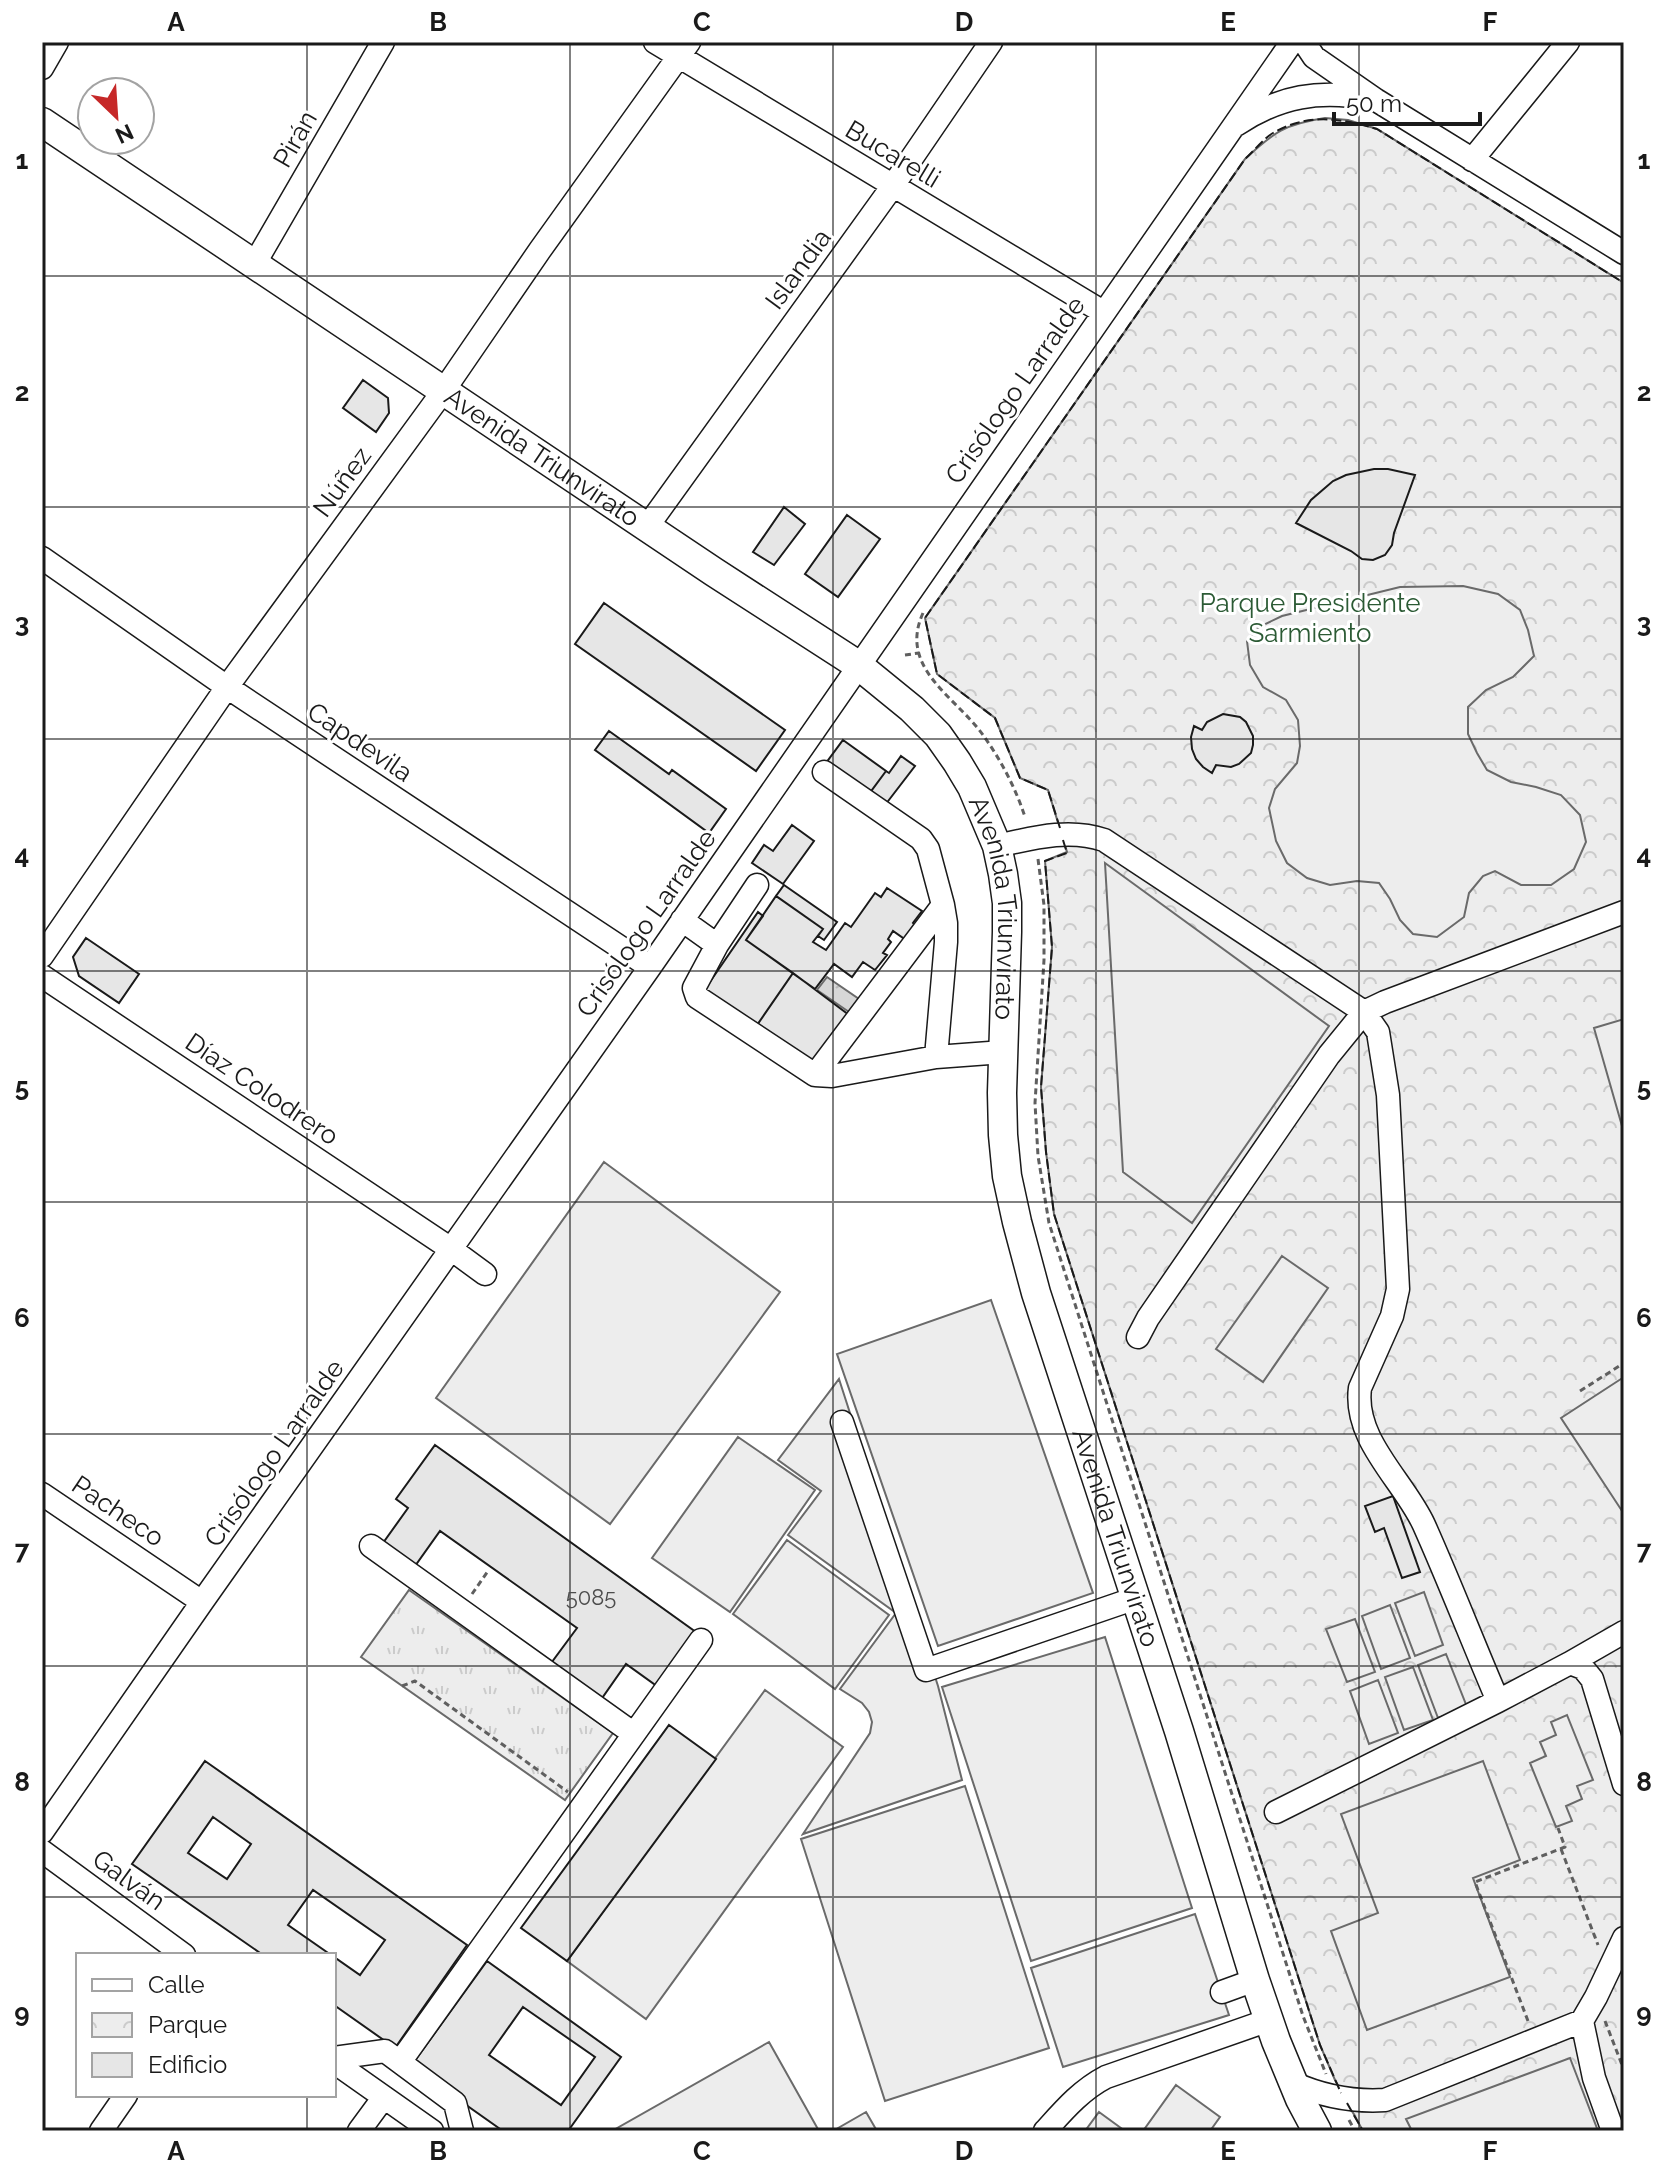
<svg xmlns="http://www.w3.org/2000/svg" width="1666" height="2173" font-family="Raleway,sans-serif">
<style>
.grass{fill:url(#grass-tufts);stroke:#6a6a6a;stroke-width:2}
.park{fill:url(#park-crowns);stroke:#6a6a6a;stroke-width:2}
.built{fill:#ededed;stroke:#6a6a6a;stroke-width:2}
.water{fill:url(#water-ripples);stroke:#6a6a6a;stroke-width:2}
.building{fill:#e6e6e6;stroke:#1a1a1a;stroke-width:2;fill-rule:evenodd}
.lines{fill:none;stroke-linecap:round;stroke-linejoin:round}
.minor-casing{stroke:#1a1a1a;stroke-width:25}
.major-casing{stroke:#1a1a1a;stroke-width:31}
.path{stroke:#5f5f5f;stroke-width:3;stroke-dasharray:6 4;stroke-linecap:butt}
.minor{stroke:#fff;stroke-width:22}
.major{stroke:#fff;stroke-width:28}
.fence{stroke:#1a1a1a;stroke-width:2;stroke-dasharray:10 4;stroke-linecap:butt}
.grid{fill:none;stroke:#1a1a1a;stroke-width:2;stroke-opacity:0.55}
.labels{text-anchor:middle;stroke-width:6;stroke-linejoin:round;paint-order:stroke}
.number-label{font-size:22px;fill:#4d4d4d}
.street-label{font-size:26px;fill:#1a1a1a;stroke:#fff}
.park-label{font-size:26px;fill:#2b5a34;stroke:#fff}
.neatline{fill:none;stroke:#1a1a1a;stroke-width:3}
.grid-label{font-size:26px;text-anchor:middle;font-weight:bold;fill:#1a1a1a}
</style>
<defs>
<pattern id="grass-tufts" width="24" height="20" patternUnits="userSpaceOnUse" patternTransform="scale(2)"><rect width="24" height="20" fill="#ededed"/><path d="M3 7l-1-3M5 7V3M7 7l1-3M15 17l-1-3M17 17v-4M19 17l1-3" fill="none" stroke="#cbcbcb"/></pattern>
<pattern id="park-crowns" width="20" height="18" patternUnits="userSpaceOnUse" patternTransform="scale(2)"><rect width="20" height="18" fill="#ededed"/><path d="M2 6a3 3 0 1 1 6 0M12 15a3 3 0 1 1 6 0" fill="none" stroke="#cbcbcb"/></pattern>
<pattern id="water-ripples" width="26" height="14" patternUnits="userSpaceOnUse" patternTransform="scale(2)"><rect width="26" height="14" fill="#d7d7d7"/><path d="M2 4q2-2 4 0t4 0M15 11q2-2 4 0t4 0" fill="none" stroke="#b8b8b8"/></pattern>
</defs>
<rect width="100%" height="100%" fill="#fff"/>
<path class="grass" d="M409 1590 613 1733 565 1800 361 1657Z"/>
<path class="park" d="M1325 118 1348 120 1377 129 1624 283V2131H1363L1335 2080 1320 2045 1054 1214 1046 1152 1041 1087 1052 947 1045 861 1067 852 1048 790 1020 778 995 718 937 674 925 618 1245 159C1274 132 1285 124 1325 118Z"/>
<path class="built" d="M1463 586 1498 594 1520 610 1528 630 1534 656 1513 677 1486 690 1468 707V734L1477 753 1487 770 1511 782 1536 787 1561 795 1580 815 1586 842 1574 869 1551 885H1521L1495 871 1483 876 1469 893 1464 917 1437 937 1413 934 1400 920 1390 899 1379 883 1357 881 1330 885 1307 878 1287 863 1276 841 1269 808 1275 789 1297 763 1300 746 1298 720 1286 700 1263 687 1250 665 1247 641 1257 628 1282 616 1400 587Z
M1105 863 1329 1026 1192 1223 1123 1172Z
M1624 1019V1133L1594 1028Z
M604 1162 780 1292 610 1524 436 1398Z
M1282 1256 1328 1288 1263 1382 1216 1349Z
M991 1300 1093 1593 938 1646 837 1354Z
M1624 1377V1514L1561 1418Z
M839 1379 938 1686 962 1780 803 1834 870 1733 872 1722 869 1712 862 1703 840 1689 896 1613 788 1535 821 1491 778 1460Z
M738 1437 815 1490 730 1612 652 1558Z
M787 1540 889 1615 835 1689 733 1614Z
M1424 1592 1443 1645 1415 1656 1395 1603Z
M1390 1605 1410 1658 1381 1669 1362 1616Z
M1355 1619 1375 1672 1347 1682 1326 1629Z
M1105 1637 1192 1908 1031 1961 942 1687Z
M1446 1654 1467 1707 1438 1718 1418 1665Z
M1413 1667 1433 1720 1404 1730 1385 1677Z
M1378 1680 1398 1733 1369 1744 1350 1691Z
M765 1690 843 1747 646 2019 567 1961Z
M1567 1715 1593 1780 1577 1786 1582 1799 1566 1806 1572 1821 1556 1827 1530 1763 1546 1756 1540 1742 1556 1735 1551 1722Z
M1483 1761 1520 1860 1473 1878 1510 1977 1367 2030 1331 1931 1378 1913 1341 1814Z
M965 1786 1049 2048 885 2101 801 1839Z
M1195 1914 1229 2015 1063 2067 1031 1968Z
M769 2042 819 2131H612Z
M1570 2058 1598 2131H1412L1406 2119Z
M1176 2085 1220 2117 1210 2131H1143Z
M866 2112 877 2131H833Z
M1099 2112 1125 2131H1085Z"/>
<path class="water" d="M827 977 859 999 849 1012 817 990Z"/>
<path class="building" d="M363 380 388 398 389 413 376 432 343 408Z
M1374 469H1388L1415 475 1394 533 1392 545 1385 555 1373 560 1362 559 1351 551 1296 523 1311 500 1333 481 1346 475Z
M784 507 805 524 774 565 753 552Z
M847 515 880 539 838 597 805 574Z
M604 603 785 730 756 771 575 644Z
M1223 714 1240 717 1246 722 1253 736V745L1251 753 1239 764 1231 767 1216 765 1212 773 1203 767 1196 759 1192 749 1191 737 1194 726 1202 730 1207 722Z
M609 731 669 774 672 770 726 809 709 833 595 750Z
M843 740 886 771 866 798 823 767Z
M901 756 915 766 882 809 866 798 886 771 889 773Z
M792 825 814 841 783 884 752 863 764 845 773 851Z
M784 885 837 922 824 940 818 936 823 929 776 896Z
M887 888 922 911 913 923 916 926 906 940 893 931 888 939 891 942 883 953 887 955 875 970 863 962 852 977 834 964 815 989 746 940 776 896 823 929 813 942 826 950 845 923 851 927 875 893 881 897Z
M758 912 763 916 746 940 793 973 755 1028 703 992Z
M86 938 139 974 119 1003 79 976 73 957Z
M793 973 849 1015 811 1068 755 1028Z
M435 1445 700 1635 661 1689 626 1664 600 1701 549 1666 577 1628 440 1531 415 1566 383 1543 408 1508 396 1499Z
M1393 1496 1420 1572 1402 1578 1384 1528 1375 1532 1365 1506Z
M669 1725 716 1759 567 1961 521 1928Z
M205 1761 467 1945 395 2048 334 2005V1957L360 1975 385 1940 313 1890 288 1925 331 1955H263L132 1864ZM213 1817 251 1844 227 1879 188 1853Z
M487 1961 621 2057 568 2131H503L411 2066ZM523 2007 595 2057 561 2105 489 2055Z"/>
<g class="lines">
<g class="minor-casing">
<path id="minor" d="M655 42 1103 312
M1304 42 1314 57 1376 100 1624 253
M42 68 57 42
M1236 125C1279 96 1320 89 1371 99
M1472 160 1568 42
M255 263 383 42
M647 527 892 187 991 42
M42 558 227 687 650 967
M997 846C1033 838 1069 828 1104 840L1364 1012 1378 1032 1388 1095 1398 1289 1392 1316 1360 1388C1353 1440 1404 1481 1424 1525 1450 1583 1473 1643 1498 1701
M682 920 717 945 694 988 697 997 815 1075 832 1076 936 1057 946 942V923L943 905 928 849 921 839 824 772
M717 945 757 885
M42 956 227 687 444 390 540 250 689 42
M42 976 451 1249 485 1274
M936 1057 1003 1052
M815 1075 943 905
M1138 1337 1148 1318 1329 1055 1364 1012 1385 1002 1624 912
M842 1422 926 1670 1136 1598
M42 1494 202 1602
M371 1546 634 1734
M1570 1663 1624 1632
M1276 1812 1498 1701 1570 1663 1583 1668 1592 1679 1624 1784
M42 1832 202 1602 650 967 1292 42
M42 1851 184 1955
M1222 1992 1255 1980
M1582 2021 1594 2078 1613 2131
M334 2058 385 2051 455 2103 462 2131
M334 2062 432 2131
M400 2062 701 1640
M1293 2083C1322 2096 1353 2102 1385 2100L1582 2021 1596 1997 1624 1938
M101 2131 126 2095
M359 2131 384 2097
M1045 2131C1064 2110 1081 2090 1106 2077L1269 2020"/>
</g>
<g class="major-casing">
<g id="major">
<path id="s1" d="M42 122 714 572 858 665 912 709 938 735 957 762 972 787 997 846 1003 874 1007 903V932L1002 1093 1003 1135 1007 1176 1017 1222 1036 1293 1179 1731 1255 1980 1276 2041 1300 2099 1317 2131"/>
</g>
</g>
<path class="path" d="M923 613C898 668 955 696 983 735 1001 760 1016 789 1025 817
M905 655 919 653
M1038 859 1044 905V960L1035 1103 1038 1156 1049 1223 1303 2016 1326 2074
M1580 1391 1624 1363
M472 1594 488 1571
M402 1686 415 1681 568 1792
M1561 1849 1598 1945
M1528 2021 1475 1882 1565 1847 1558 1828
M1605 2021 1624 2070
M1349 2120 1355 2131"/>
<use href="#minor" class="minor"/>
<use href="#major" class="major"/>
<path class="fence" d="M1060 828 1048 790 1020 778 995 718 937 674 925 618 1245 159C1254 151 1263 139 1273 133 1308 113 1340 118 1377 129L1624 283
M1063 840 1067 853 1045 861 1052 947 1041 1087 1046 1152 1054 1214 1320 2045 1341 2093
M1347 2103 1363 2131"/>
</g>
<path class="grid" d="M307 42V1955M570 42V2131M833 42V2131M1096 42V2131M1359 42V2131M42 276H1624M42 507H1624M42 739H1624M42 971H1624M42 1202H1624M42 1434H1624M42 1666H1624M42 1897H1624M307 2095V2131"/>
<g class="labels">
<g class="number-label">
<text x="591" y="1605">5085</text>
</g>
<g class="street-label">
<text transform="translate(295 139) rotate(-60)" y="9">Pirán</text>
<text transform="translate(893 154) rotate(31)" y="9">Bucarelli</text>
<text transform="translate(798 269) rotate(-54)" y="9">Islandia</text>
<text transform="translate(1015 390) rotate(-55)" y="9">Crisólogo Larralde</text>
<text dy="9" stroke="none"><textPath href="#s1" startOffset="602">Avenida Triunvirato</textPath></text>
<text transform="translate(342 482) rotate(-54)" y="9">Núñez</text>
<text transform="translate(360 742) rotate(34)" y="9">Capdevila</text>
<text dy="9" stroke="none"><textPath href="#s1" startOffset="1274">Avenida Triunvirato</textPath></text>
<text transform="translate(646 923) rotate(-55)" y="9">Crisólogo Larralde</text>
<text transform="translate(262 1089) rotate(34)" y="9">Díaz Colodrero</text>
<text transform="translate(274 1453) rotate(-55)" y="9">Crisólogo Larralde</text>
<text transform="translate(118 1511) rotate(34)" y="9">Pacheco</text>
<text dy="9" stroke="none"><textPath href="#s1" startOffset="1922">Avenida Triunvirato</textPath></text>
<text transform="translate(129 1880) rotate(36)" y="9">Galván</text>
</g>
<g class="park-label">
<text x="1310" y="612">Parque Presidente<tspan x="1310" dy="30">Sarmiento</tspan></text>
</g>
</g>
<rect width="1666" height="2173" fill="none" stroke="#ffffff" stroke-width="88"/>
<rect x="76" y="1953" width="260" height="144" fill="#ffffff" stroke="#a3a3a3" stroke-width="2"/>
<rect x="92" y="1979" width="40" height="12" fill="#ffffff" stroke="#a3a3a3" stroke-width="2"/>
<text x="148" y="1993" font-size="24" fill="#1a1a1a">Calle</text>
<rect x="92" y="2013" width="40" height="24" fill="url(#park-crowns)" stroke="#a3a3a3" stroke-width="2"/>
<text x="148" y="2033" font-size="24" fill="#1a1a1a">Parque</text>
<rect x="92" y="2053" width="40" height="24" fill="#e6e6e6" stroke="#a3a3a3" stroke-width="2"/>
<text x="148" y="2073" font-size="24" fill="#1a1a1a">Edificio</text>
<g transform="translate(116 116) rotate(155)"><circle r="38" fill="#ffffff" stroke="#a3a3a3" stroke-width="2"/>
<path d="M0-6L14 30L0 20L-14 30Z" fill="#c62828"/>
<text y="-12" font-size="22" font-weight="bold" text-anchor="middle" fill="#1a1a1a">N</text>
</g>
<path d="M1334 112v12h146v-12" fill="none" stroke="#1a1a1a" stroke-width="4"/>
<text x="1346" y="112" font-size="24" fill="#1a1a1a" stroke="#ffffff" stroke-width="6" paint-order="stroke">50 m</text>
<rect x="44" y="44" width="1578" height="2085" class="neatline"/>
<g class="grid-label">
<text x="176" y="31">A</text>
<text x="438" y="31">B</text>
<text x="702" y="31">C</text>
<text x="964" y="31">D</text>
<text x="1228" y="31">E</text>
<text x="1490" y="31">F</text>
<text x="22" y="169">1</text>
<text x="1644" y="169">1</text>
<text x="22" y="401">2</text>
<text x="1644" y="401">2</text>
<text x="22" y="632">3</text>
<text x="1644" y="632">3</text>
<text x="22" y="864">4</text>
<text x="1644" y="864">4</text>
<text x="22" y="1096">5</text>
<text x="1644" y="1096">5</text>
<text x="22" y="1327">6</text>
<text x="1644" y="1327">6</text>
<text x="22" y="1559">7</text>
<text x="1644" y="1559">7</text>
<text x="22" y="1791">8</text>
<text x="1644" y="1791">8</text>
<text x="22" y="2022">9</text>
<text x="1644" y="2022">9</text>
<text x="176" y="2160">A</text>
<text x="438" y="2160">B</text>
<text x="702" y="2160">C</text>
<text x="964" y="2160">D</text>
<text x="1228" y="2160">E</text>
<text x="1490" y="2160">F</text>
</g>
</svg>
